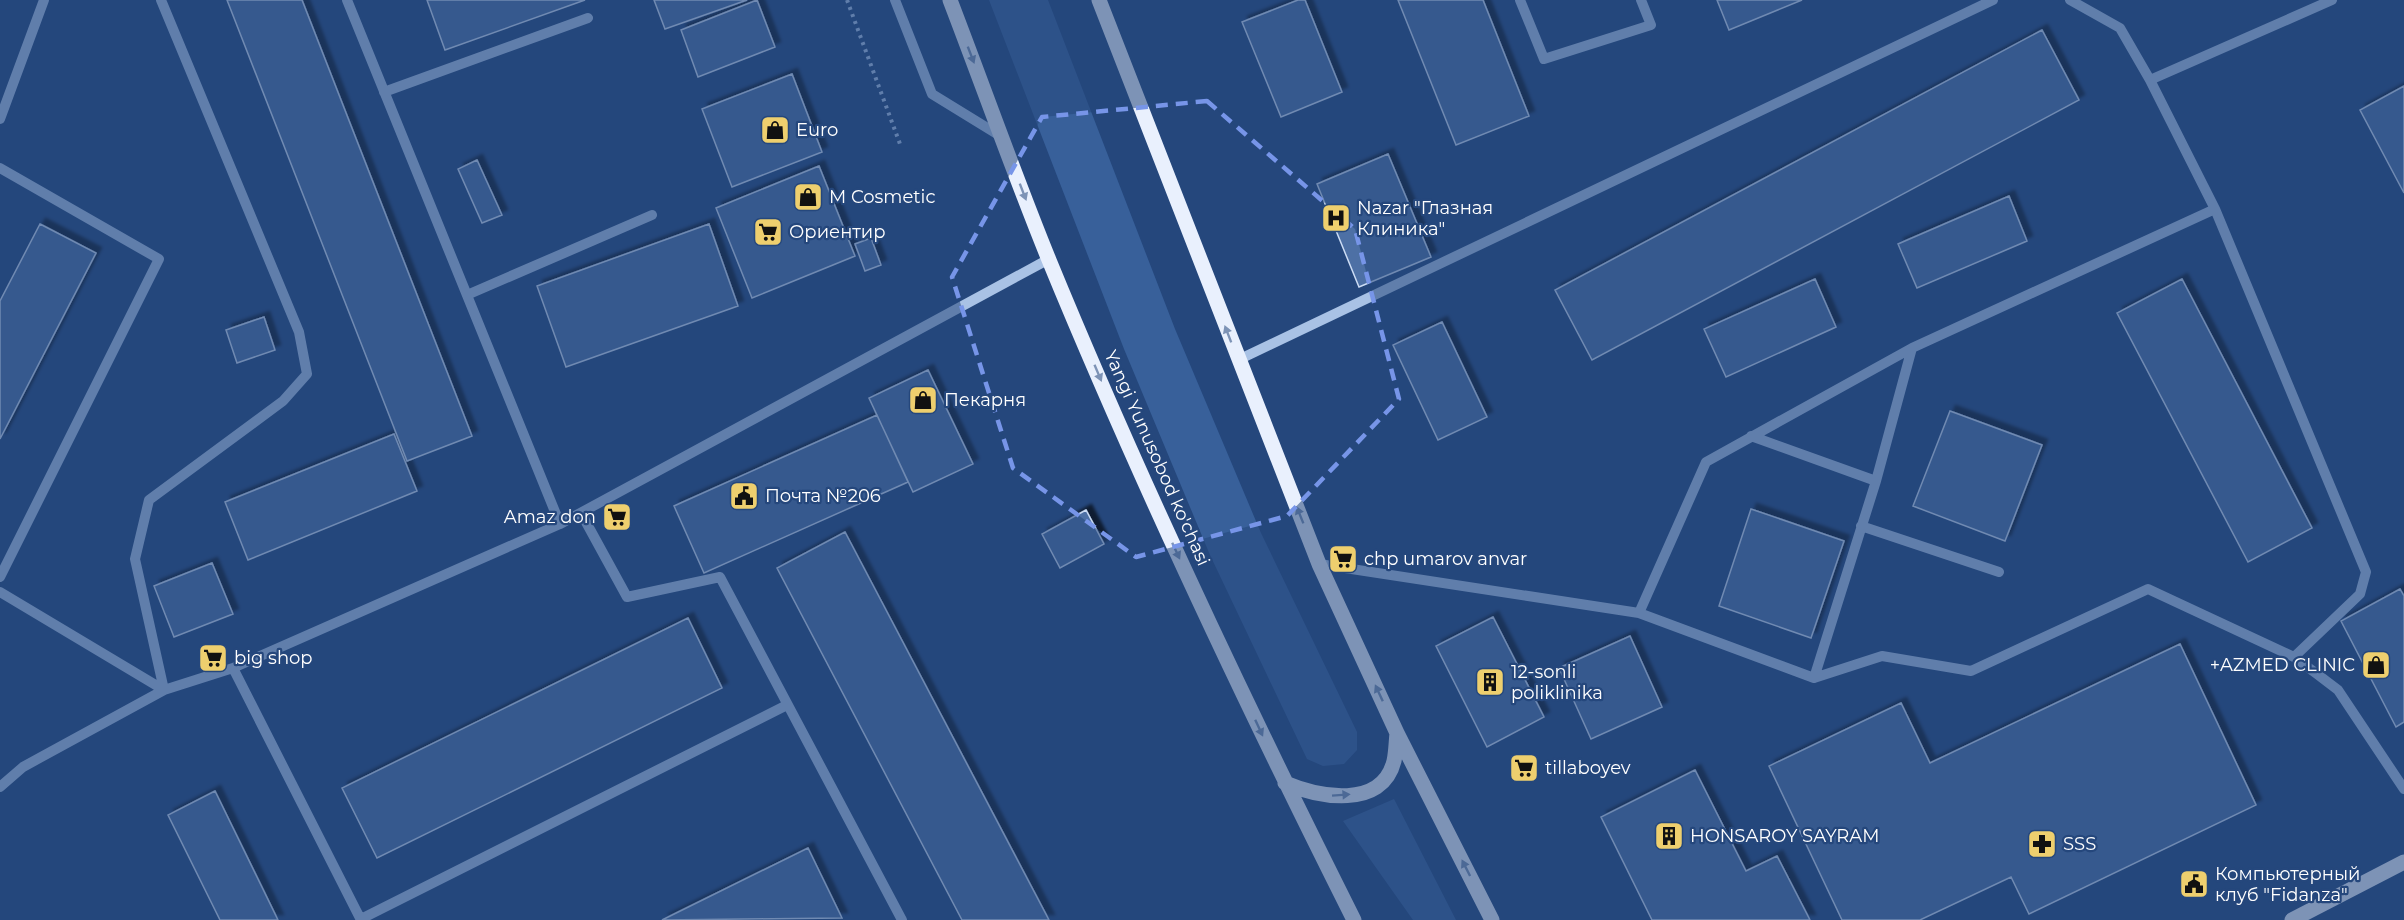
<svg xmlns="http://www.w3.org/2000/svg" width="2404" height="920" font-family="Montserrat,sans-serif">
<style>
.green{fill:#38609a}
.building{fill:#4d70a5;stroke:#ccdcf4;stroke-width:1.5;filter:url(#shadow)}
.lines{fill:none;stroke-linecap:round;stroke-linejoin:round}
.path{stroke:#a9c2e5;stroke-width:4;stroke-dasharray:3 4.5;stroke-linecap:butt}
.minor{stroke:#a9c2e5;stroke-width:10}
.major{stroke:#e9f0fd;stroke-width:15}
.oneway{fill:#7d93b6}
.marked{fill:none;stroke:#7795e8;stroke-width:4.5;stroke-dasharray:12 8;stroke-linejoin:round}
.labels{text-anchor:middle;stroke-width:4.5;stroke-linejoin:round;paint-order:stroke}
.poi-label{font-size:18px;fill:#fff;stroke:#25477c;text-anchor:start}
.street-label{font-size:18px;fill:#fff;stroke:#25477c}
</style>
<defs>
<filter id="shadow"><feDropShadow dx="5.5" dy="-5.5" stdDeviation="1.5" flood-color="#0009"/></filter>
</defs>
<rect width="100%" height="100%" fill="#25477c"/>
<path class="green" d="M989 0H1048L1175 329 1261 533 1357 732V750L1344 764 1323 766 1307 759 1210 555 1124 349Z
M1394 799 1456 920H1413L1343 821Z"/>
<path class="building" d="M227 0H302L472 436 407 461Z
M427 0H585L445 50Z
M654 0H747L665 29Z
M757 0 775 47 698 77 681 30Z
M1298 0H1305L1342 92 1281 117 1242 22Z
M1398 0H1483L1529 116 1456 145Z
M1717 0H1802L1729 30Z
M2042 30 2079 100 1592 360 1555 290Z
M792 74 822 152 732 187 702 109Z
M2404 86V193L2360 110Z
M1388 154 1431 257 1359 287 1317 184Z
M477 160 502 215 482 223 458 169Z
M819 166 855 256 752 298 716 208Z
M2009 196 2027 241 1917 288 1898 244Z
M40 224 96 253 0 439V301Z
M709 224 738 306 566 367 537 286Z
M871 238 881 265 865 271 855 244Z
M1815 279 1836 327 1726 377 1704 329Z
M2182 279 2312 528 2248 562 2117 313Z
M264 317 275 350 237 363 226 330Z
M1442 322 1487 417 1438 440 1393 345Z
M928 370 973 464 913 492 869 398Z
M1950 411 2042 445 2005 541 1913 506Z
M877 415 908 482 704 573 674 506Z
M394 434 417 491 248 560 225 502Z
M1751 509 1844 541 1811 638 1719 606Z
M1086 510 1104 544 1060 568 1042 534Z
M845 532 1049 920H962L777 568Z
M212 563 233 614 174 637 154 586Z
M2400 589 2404 596V722L2396 727 2341 621Z
M1493 617 1544 717 1487 747 1436 646Z
M688 618 722 688 377 858 342 788Z
M1630 636 1662 707 1591 739 1559 668Z
M2180 644 2256 805 2029 914 2011 877 1920 920H1842L1769 766 1901 703 1930 763Z
M1695 770 1746 871 1777 856 1810 920H1652L1601 817Z
M215 791 278 920H220L168 815Z
M808 848 842 918 662 920Z"/>
<g class="lines">
<path class="path" d="M847 0 900 144"/>
<path class="minor" d="M161 0 299 332 307 374 283 401 149 500 135 559 164 690
M347 0 560 524
M895 0 932 94 1002 137
M1520 0 1544 59 1651 25 1641 0
M2070 0 2120 28 2150 80 2215 209
M2150 80 2332 0
M384 92 588 18
M0 119 44 0
M0 168 159 259 0 577
M467 295 652 215
M1238 360 1993 0
M1751 436 1876 481
M581 513 627 597 720 577 902 920
M1861 526 1999 572
M1319 564 1639 613 1814 678 1882 656 1971 671 2148 589 2294 657 2317 674 2338 690 2404 789
M0 592 164 690
M1639 613 1706 462 1912 348 2215 209 2366 572 2360 594 2294 657
M1814 678 1876 481 1912 348
M0 787 23 767 164 690 233 668
M361 919 787 705
M361 920 233 668 560 524 1049 259"/>
<path class="major" d="M950 0C983 86 1014 174 1049 260 1141 484 1245 703 1354 920
M1099 0 1319 564 1397 733 1492 920
M1285 783C1318 797 1382 810 1394 761 1396 752 1396 742 1397 733
M2292 920 2404 862"/>
</g>
<defs><path id="oneway-solid" d="M-6-.8H1V-3.2L6.5 0L1 3.2V.8H-6Z" transform="scale(1.5)"/></defs>
<g class="oneway">
<use href="#oneway-solid" transform="translate(971 55) rotate(69)"/>
<use href="#oneway-solid" transform="translate(1023 192) rotate(69)"/>
<use href="#oneway-solid" transform="translate(1228 334) rotate(-111)"/>
<use href="#oneway-solid" transform="translate(1098 373) rotate(67)"/>
<use href="#oneway-solid" transform="translate(1300 515) rotate(-112)"/>
<use href="#oneway-solid" transform="translate(1176 551) rotate(65)"/>
<use href="#oneway-solid" transform="translate(1379 693) rotate(-115)"/>
<use href="#oneway-solid" transform="translate(1259 728) rotate(65)"/>
<use href="#oneway-solid" transform="translate(1341 795) rotate(-4)"/>
<use href="#oneway-solid" transform="translate(1466 868) rotate(-117)"/>
</g>
<path d="M0 0H2404V920H0ZM1207 101 1355 229 1399 399 1287 516 1136 557 1013 468 952 277 1042 117Z" fill="#25477c" fill-opacity=".55" fill-rule="evenodd"/>
<path class="marked" d="M1207 101 1355 229 1399 399 1287 516 1136 557 1013 468 952 277 1042 117Z"/>
<defs>
<g id="shop-square" transform="scale(1.5)"><rect x="-9" y="-9" width="18" height="18" rx="4" fill="#eecf6e" stroke="#25477c"/><path d="M-5-2.5h2.3a2.7 3.5 0 0 1 5.4 0H5L5.5 6h-11ZM-1.5-2.5h3a1.5 2.3 0 0 0-3 0Z" fill="#111"/></g>
<g id="hospital-square" transform="scale(1.5)"><rect x="-9" y="-9" width="18" height="18" rx="4" fill="#eecf6e" stroke="#25477c"/><path d="M-5-5h3v3.5h4V-5h3V5h-3V1.5h-4V5h-3Z" fill="#111"/></g>
<g id="supermarket-square" transform="scale(1.5)"><rect x="-9" y="-9" width="18" height="18" rx="4" fill="#eecf6e" stroke="#25477c"/><path d="M-6-5.5h2.5l.6 2H6L4.5 2H-2.5L-4.4-4H-6ZM-1.5 3.2a1.3 1.3 0 1 0 .1 0ZM3 3.2a1.3 1.3 0 1 0 .1 0Z" fill="#111"/></g>
<g id="civic-square" transform="scale(1.5)"><rect x="-9" y="-9" width="18" height="18" rx="4" fill="#eecf6e" stroke="#25477c"/><path d="M-.6-6.5H3V-4.5H.6V-3L4-1V1h2V6H-6V1h2V-1L-.6-3ZM-1.2 2.5V6h2.4V2.5Z" fill="#111"/></g>
<g id="building-square" transform="scale(1.5)"><rect x="-9" y="-9" width="18" height="18" rx="4" fill="#eecf6e" stroke="#25477c"/><path d="M-4-6H4V6H1V3H-1V6H-4ZM-2.5-4.3h1.7v1.8h-1.7ZM.8-4.3h1.7v1.8H.8ZM-2.5-1h1.7V.8h-1.7ZM.8-1h1.7V.8H.8Z" fill="#111"/></g>
<g id="pharmacy-square" transform="scale(1.5)"><rect x="-9" y="-9" width="18" height="18" rx="4" fill="#eecf6e" stroke="#25477c"/><path d="M-2-6h4v4h4v4h-4v4h-4v-4h-4v-4h4Z" fill="#111"/></g>
</defs>
<g fill-rule="evenodd">
<use href="#shop-square" x="775" y="130"/>
<use href="#shop-square" x="808" y="197"/>
<use href="#hospital-square" x="1336" y="218"/>
<use href="#supermarket-square" x="768" y="232"/>
<use href="#shop-square" x="923" y="400"/>
<use href="#civic-square" x="744" y="496"/>
<use href="#supermarket-square" x="617" y="517"/>
<use href="#supermarket-square" x="1343" y="559"/>
<use href="#supermarket-square" x="213" y="658"/>
<use href="#shop-square" x="2376" y="665"/>
<use href="#building-square" x="1490" y="682"/>
<use href="#supermarket-square" x="1524" y="768"/>
<use href="#building-square" x="1669" y="836"/>
<use href="#pharmacy-square" x="2042" y="844"/>
<use href="#civic-square" x="2194" y="884"/>
</g>
<g class="labels">
<g class="poi-label">
<text x="796" y="136">Euro</text>
<text x="829" y="203">M Cosmetic</text>
<text x="1357" y="214">Nazar "Глазная<tspan x="1357" dy="21">Клиника"</tspan></text>
<text x="789" y="238">Ориентир</text>
<text x="944" y="406">Пекарня</text>
<text x="765" y="502">Почта №206</text>
<text x="596" y="523" text-anchor="end">Amaz don</text>
<text x="1364" y="565">chp umarov anvar</text>
<text x="234" y="664">big shop</text>
<text x="2355" y="671" text-anchor="end">+AZMED CLINIC</text>
<text x="1511" y="678">12-sonli<tspan x="1511" dy="21">poliklinika</tspan></text>
<text x="1545" y="774">tillaboyev</text>
<text x="1690" y="842">HONSAROY SAYRAM</text>
<text x="2063" y="850">SSS</text>
<text x="2215" y="880">Компьютерный<tspan x="2215" dy="21">клуб "Fidanza"</tspan></text>
</g>
<g class="street-label">
<text transform="translate(1157 458) rotate(66)" y="6">Yangi Yunusobod ko'chasi</text>
</g>
</g>
</svg>
